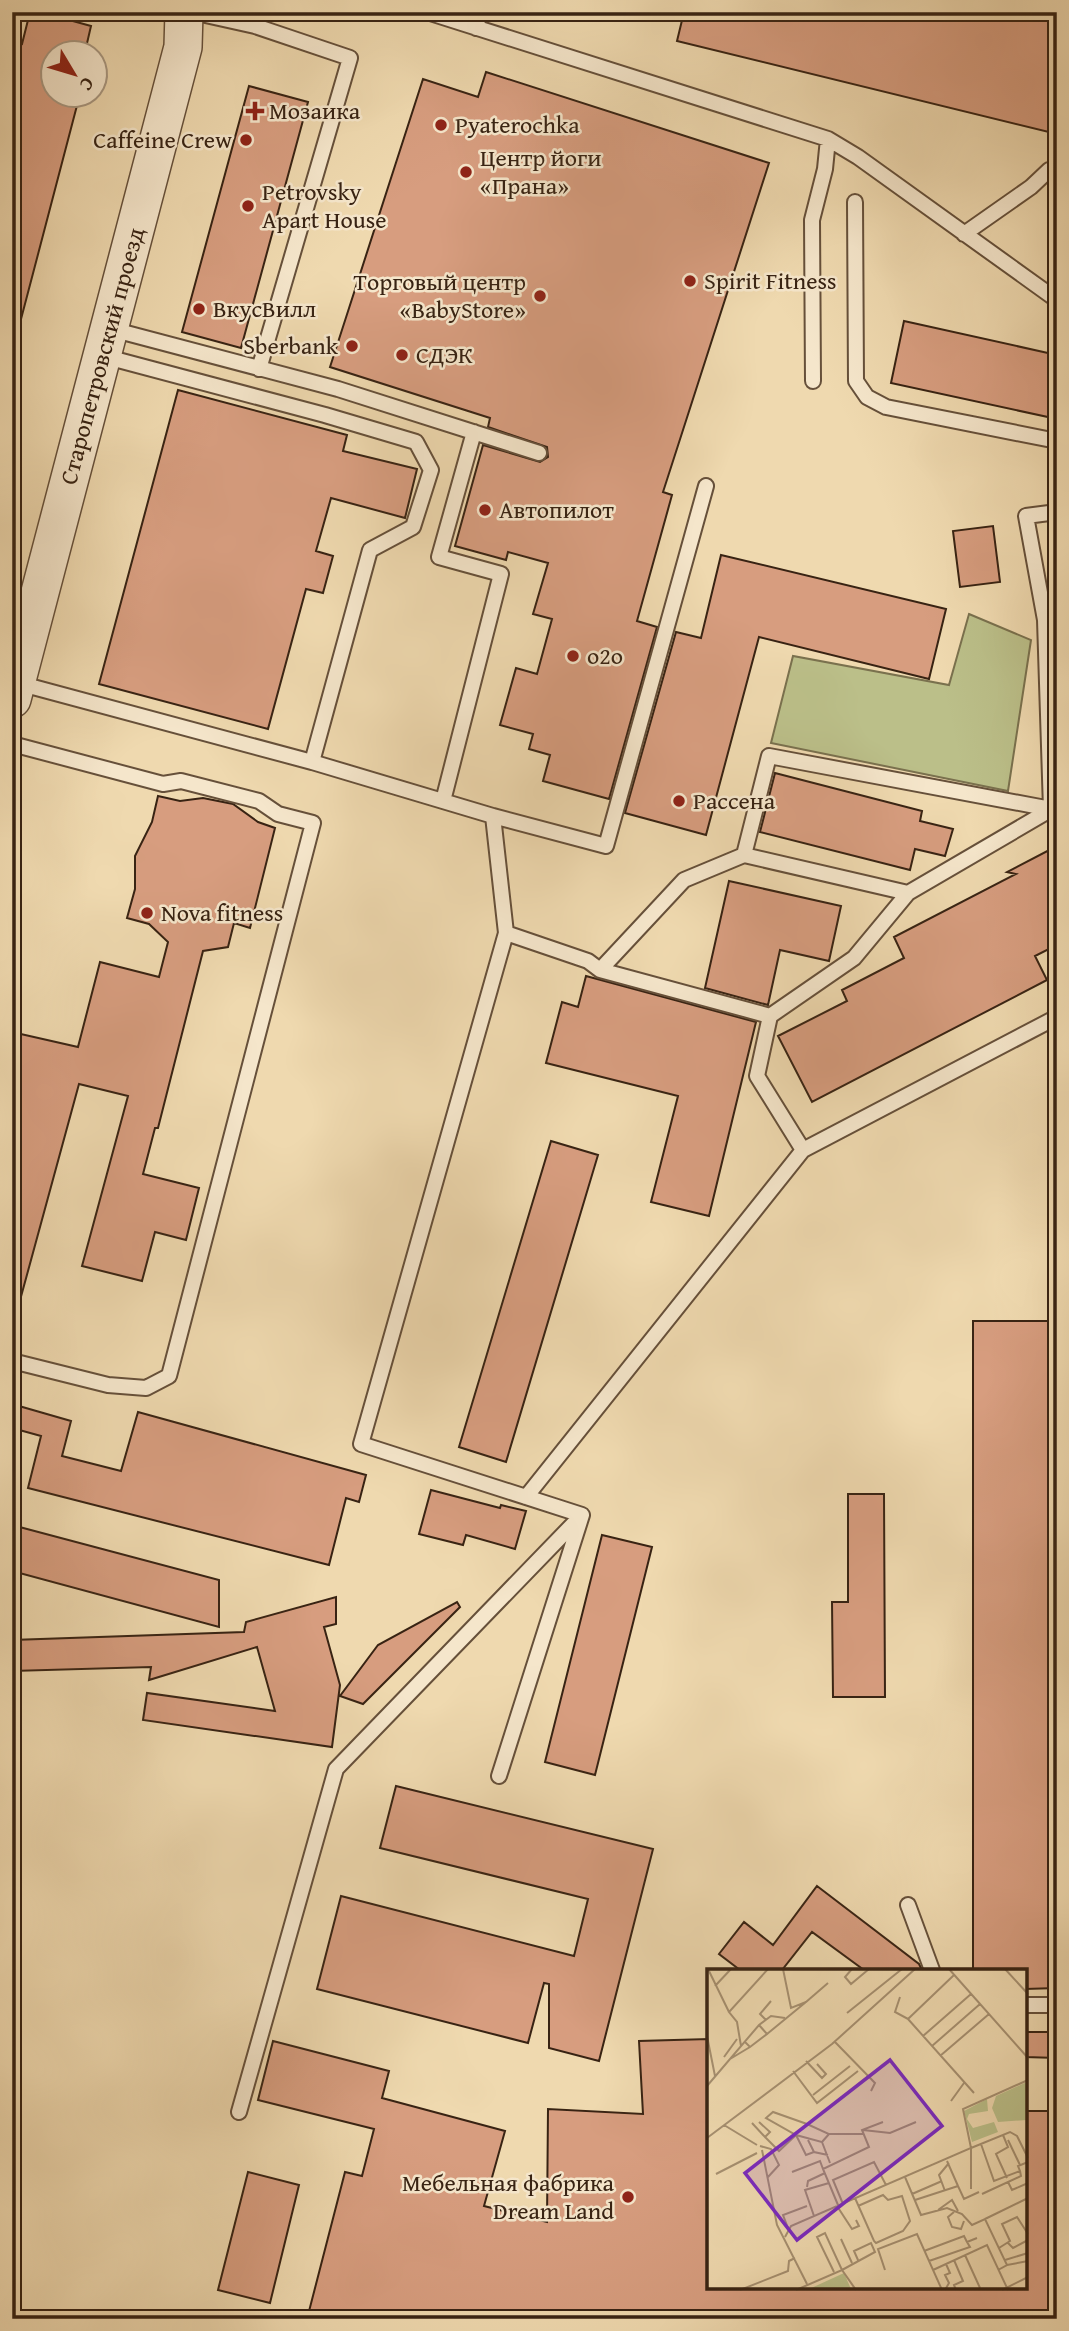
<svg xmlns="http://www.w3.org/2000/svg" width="1069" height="2331" font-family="'Gentium Book Plus',serif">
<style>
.green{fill:#bbbf89;stroke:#7a714e;stroke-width:2}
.building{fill:#d79d7f;stroke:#382313;stroke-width:2}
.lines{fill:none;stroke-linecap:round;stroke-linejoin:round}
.service-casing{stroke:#66503a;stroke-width:18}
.tertiary-casing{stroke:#66503a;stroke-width:40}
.service{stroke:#f5e6cb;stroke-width:14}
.tertiary{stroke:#f5e6cb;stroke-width:37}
.poi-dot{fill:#8f2418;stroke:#f5e6cb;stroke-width:2.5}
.labels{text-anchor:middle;stroke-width:5;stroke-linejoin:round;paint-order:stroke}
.poi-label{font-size:24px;fill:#382313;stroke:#f5e6cb;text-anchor:start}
.street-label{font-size:24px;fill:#382313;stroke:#f5e6cb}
.inset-road{fill:none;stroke:#a69071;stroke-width:2}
.view{fill:#7b2cbf;fill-opacity:0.15;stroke:#7b2cbf;stroke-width:3.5}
.inset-edge{fill:none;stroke:#382313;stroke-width:3.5}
</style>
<rect width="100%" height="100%" fill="#efd9af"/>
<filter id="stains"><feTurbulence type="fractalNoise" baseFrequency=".00286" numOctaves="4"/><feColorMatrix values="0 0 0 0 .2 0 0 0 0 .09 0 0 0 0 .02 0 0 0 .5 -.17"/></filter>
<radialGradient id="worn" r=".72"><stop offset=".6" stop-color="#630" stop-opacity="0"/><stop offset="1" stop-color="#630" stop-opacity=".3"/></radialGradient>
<path class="green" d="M969 614 1031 640 1008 791 771 743 793 656 949 685Z"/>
<path class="building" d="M30 12H40L91 26 85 52H52V94H80L20 323 12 322V60L17 43 22 44Z
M684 12H1057V134L677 41Z
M486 72 769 163 663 492 672 495 637 621 657 627 609 799 543 781 550 755 529 749 533 734 500 725 516 668 537 674 552 619 533 614 548 563 508 552 506 560 455 546 483 445 540 462 548 457 547 447 488 427 490 418 330 367 423 79 478 97Z
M249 86 308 102 241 348 182 332Z
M904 321 1057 355V419L891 383Z
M178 390 347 435 343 451 417 469 405 518 331 498 316 551 333 556 323 593 306 589 268 729 99 684Z
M993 526 1000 582 960 587 953 531Z
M721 555 946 609 929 679 759 637 706 835 625 813 676 632 701 638Z
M775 773 922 811 920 821 953 829 945 856 915 849 910 870 760 832Z
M158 796 180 801 203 798 233 804 258 822 275 828 250 928 234 923 228 947 203 951 158 1128H155L143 1174 199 1188 186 1240 155 1232 142 1281 82 1266 128 1096 79 1084 19 1304 12 1303V1032L78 1047 100 962 159 977 168 942 149 924 127 918 135 889V856L152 822Z
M1057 846V945L1035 956 1047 980 812 1102 778 1036 847 1001 842 990 904 958 894 937 1016 874 1007 872Z
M729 881 841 906 829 961 780 950 768 1005 705 988Z
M586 976 756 1022 709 1216 651 1202 678 1096 546 1063 562 1002 578 1007Z
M551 1141 598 1155 506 1462 459 1447Z
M973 1321H1057V1988L1025 1989V1970H973Z
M12 1404 71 1421 62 1456 121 1471 138 1412 366 1475 359 1502 346 1498 329 1565 28 1488 41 1436 12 1428Z
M431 1490 500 1508 501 1505 526 1511 515 1549 466 1535 463 1545 419 1534Z
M848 1494H884L885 1697H833L832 1602H848Z
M12 1525 219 1580V1627L12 1571Z
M602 1535 652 1547 595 1775 545 1762Z
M336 1597V1624L324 1627 340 1685 332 1747 143 1720 147 1693 275 1711 257 1647 149 1680 151 1667 12 1671V1640L244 1632 246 1622Z
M457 1602 460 1607 363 1704 340 1696 378 1645Z
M396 1786 653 1849 599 2061 549 2048V1984L544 1983 528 2043 317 1989 341 1896 574 1956 588 1899 380 1848Z
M817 1886 919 1964 922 1970H864L812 1932 782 1970H740L719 1954 744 1922 773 1945Z
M1025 2032H1057V2058L1025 2057Z
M709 2039V2287H1025V2111H1057V2319H307L345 2172 362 2176 374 2129 258 2100 273 2041 389 2071 382 2098 505 2131 484 2206 547 2222 548 2109 643 2114 639 2041Z
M248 2172 299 2185 270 2303 218 2290Z"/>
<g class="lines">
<g class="service-casing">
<path id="service" d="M192 12 255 26 350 58 259 369
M427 12 828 139 858 157 1057 300
M476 28 480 12
M855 202 856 381 867 397 886 407 1057 441
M964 234 1031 187 1049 170 1057 176
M111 329 338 389 539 453
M103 356 325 415 416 442 431 470 413 527 370 550 312 762
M813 381 812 220 825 169 828 139
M18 683 312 762 493 816 506 933 361 1444 582 1515 499 1776
M12 744 163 784 181 781 259 801 278 814 313 823 169 1376 146 1388 108 1385 12 1361
M443 801 501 574 439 557 474 432
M1057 806 908 893 854 958 770 1016 757 1076 803 1150 1057 1017
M493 816 606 846 706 486
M744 855 769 756 1051 809 1045 620 1026 516 1057 512
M506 933 588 961 600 970 770 1016
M600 970 684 880 744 855 908 893
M526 1497 803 1150
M908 1905 932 1970
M1025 2005H1057
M239 2112 336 1769 579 1518"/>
</g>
<g class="tertiary-casing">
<path id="tertiary" d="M12 699 183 47 184 12"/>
</g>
<use href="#service" class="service"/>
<use href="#tertiary" class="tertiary"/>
</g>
<g class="poi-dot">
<path d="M251.5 100.5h7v7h7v7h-7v7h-7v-7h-7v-7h7z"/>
<circle cx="441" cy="125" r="7"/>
<circle cx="246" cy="140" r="7"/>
<circle cx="466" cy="172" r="7"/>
<circle cx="248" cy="206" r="7"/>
<circle cx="690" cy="281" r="7"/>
<circle cx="540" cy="296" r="7"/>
<circle cx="199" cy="309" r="7"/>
<circle cx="352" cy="346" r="7"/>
<circle cx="402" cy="355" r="7"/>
<circle cx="485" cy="510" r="7"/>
<circle cx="573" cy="656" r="7"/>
<circle cx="679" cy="801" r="7"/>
<circle cx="147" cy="913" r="7"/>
<circle cx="628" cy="2197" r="7"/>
</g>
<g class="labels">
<g class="poi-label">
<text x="269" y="119">Мозаика</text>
<text x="455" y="133">Pyaterochka</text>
<text x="232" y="148" text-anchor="end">Caffeine Crew</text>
<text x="480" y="166">Центр йоги<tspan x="480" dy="28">«Прана»</tspan></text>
<text x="262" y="200">Petrovsky<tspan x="262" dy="28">Apart House</tspan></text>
<text x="704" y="289">Spirit Fitness</text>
<text x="526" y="290" text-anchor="end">Торговый центр<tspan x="526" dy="28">«BabyStore»</tspan></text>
<text x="213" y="317">ВкусВилл</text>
<text x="338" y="354" text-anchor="end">Sberbank</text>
<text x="416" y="363">СДЭК</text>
<text x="499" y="518">Автопилот</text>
<text x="587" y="664">o2o</text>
<text x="693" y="809">Рассена</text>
<text x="161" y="921">Nova fitness</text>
<text x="614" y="2191" text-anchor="end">Мебельная фабрика<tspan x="614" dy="28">Dream Land</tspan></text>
</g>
<g class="street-label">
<text transform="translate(102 356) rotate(-75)" y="8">Старопетровский проезд</text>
</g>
</g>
<g transform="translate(707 1969)">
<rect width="320" height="320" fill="#efd9af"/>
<path d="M320 113V151L291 153 285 139 289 127ZM280 130 281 142 262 145 260 150 266 159 287 153 291 163 265 173 257 142ZM137 304 144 320 100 321Z" fill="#bbbf89"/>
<path class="inset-road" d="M1 0 22 43M145 0 138 8 144 15 162 0M242 0 321 89M298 0 321 25M8 17 24 0M193 28 188 43 201 50 247 6M99 33 121 14M140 44 195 0M201 50 267 124M59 51 53 45 64 32M60 65 99 33 84 39 76 0M0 67 8 107M216 67 264 25M38 73 43 78 60 65 52 56M128 73 168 114 164 122M34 77 30 53 22 43 61 0M225 77 273 35M233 87 282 45M17 88 30 70M23 90 43 78M99 92 115 109 119 105 110 95M86 102 110 134 151 102M0 117 52 56 64 47 78 49M106 126 143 97M244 132 257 114M45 154 58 168 63 163 52 153M17 156 50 176M156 161 183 164 209 153M122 165H157M296 166 301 178 289 185 300 209M58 168 72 182 89 166 99 186 107 183M0 169 125 75 208 0M101 171 107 183 121 186M301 171 313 196M115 173 122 165 100 155 66 143 59 149 89 166 115 173 123 194M274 175 287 212 313 202 311 197 321 193M53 177 64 180 72 196 61 208M55 181 70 256 100 315M240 192 251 217M85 203 113 192 116 200M9 205 50 184M198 208 214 246 240 239 255 245 265 256 278 250 300 296 291 301M301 213 305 221 321 214M100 218 101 212 118 204M264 220V179L303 163 310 167 321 189M238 222 232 206 242 194M205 225 235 212M275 225 314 207 313 202M148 229 167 272 169 274 196 262 203 252 195 227 181 231 176 226 151 237M208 231 251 217 257 230 272 223M136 235 126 211 167 193 179 216M131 236 116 200 162 178 155 161 176 153M130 237 145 260 152 257 149 251M231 241 245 231 251 242M247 243 241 248 245 258 254 260 257 252M107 247 98 221 122 214M278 250 321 229M81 259 76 246 100 237M78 268 84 257 264 179 256 140 321 111M134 270 145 294M301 274 306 279 321 271M292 279 303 272 295 255 310 248 321 265M217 282 257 267 260 273M258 286 273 319M247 291 256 312 247 316 249 321M298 291 321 284M222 292 263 278 260 273 270 269M300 296 321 292M178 301 171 280 210 265 235 321M226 301 280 276 301 321M127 303 110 268 118 264 135 301 168 283 164 274 147 282 151 291M33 321 81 302 82 292 88 289M89 321 135 301 149 321M238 321 242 314 238 306 243 304 239 295M295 321 321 308"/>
<path class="view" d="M183 91 235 157 90 271 38 204Z"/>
<rect width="320" height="320" class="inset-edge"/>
</g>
<rect width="1069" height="2331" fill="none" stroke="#efd9af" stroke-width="42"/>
<rect x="14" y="14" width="1041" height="2303" fill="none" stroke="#382313" stroke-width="3.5"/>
<rect x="21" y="21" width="1027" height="2289" fill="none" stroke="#382313" stroke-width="2"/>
<g transform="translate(74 74) rotate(128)"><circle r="33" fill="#f5e6cb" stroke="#a99881" stroke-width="2"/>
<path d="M0-5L12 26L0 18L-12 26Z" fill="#8f2418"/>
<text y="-10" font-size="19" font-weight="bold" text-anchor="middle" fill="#382313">С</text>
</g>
<rect width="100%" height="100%" filter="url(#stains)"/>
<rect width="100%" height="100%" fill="url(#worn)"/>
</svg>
